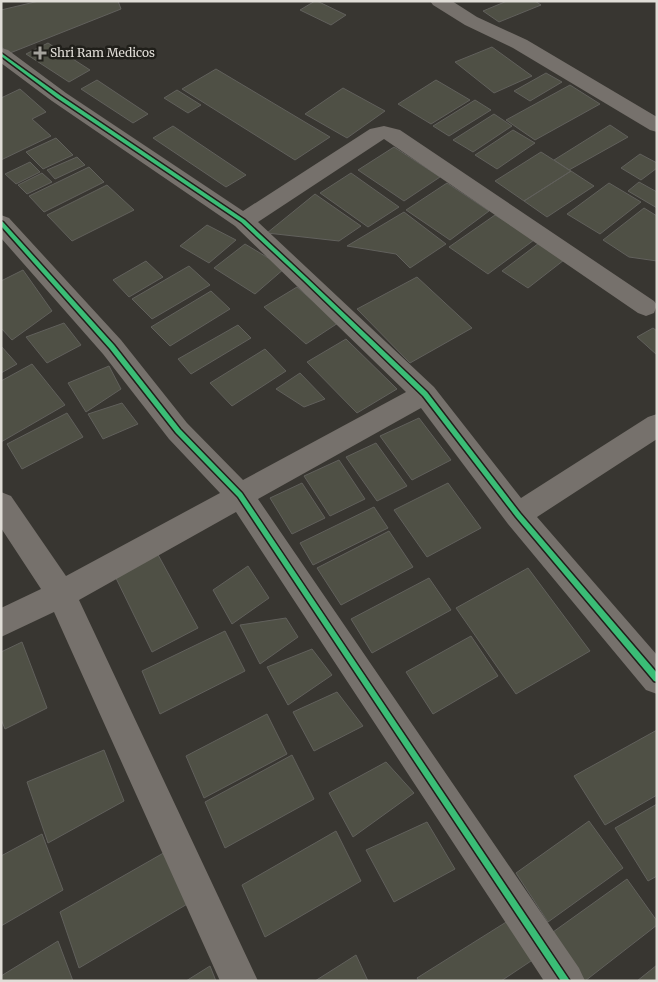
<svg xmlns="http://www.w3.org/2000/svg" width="658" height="982" font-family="Merriweather,serif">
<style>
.building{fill:#4f5045;stroke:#61605c}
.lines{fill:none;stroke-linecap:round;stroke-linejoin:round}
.minor{fill:#76716c;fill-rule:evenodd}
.cycleway-casing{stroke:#201f1a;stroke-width:3}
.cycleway{fill:#3abd76;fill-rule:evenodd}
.poi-dot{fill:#a5a39d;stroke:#201f1a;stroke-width:2}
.labels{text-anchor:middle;stroke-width:5;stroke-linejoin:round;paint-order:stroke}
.far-poi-label{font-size:12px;fill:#e0ddd7;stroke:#201f1a;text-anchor:start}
</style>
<rect width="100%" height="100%" fill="#383631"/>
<path class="building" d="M39 1H118L121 9 10 53 1 47V10Z
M315 1H317L346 15 331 25 300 10Z
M507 1H535L541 5 499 22 483 11Z
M48 43 90 70 69 82 26 54Z
M492 47 532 76 494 93 455 62Z
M216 69 330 137 295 160 182 89Z
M546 73 562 82 530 101 514 91Z
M97 80 148 114 133 123 81 89Z
M436 80 470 100 431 124 398 104Z
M570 85 600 104 535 140 506 120Z
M343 88 385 111 347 138 305 114Z
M20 89 46 112 32 119 51 136 1 160V98Z
M177 90 201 105 188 113 164 98Z
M475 100 491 110 449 136 433 126Z
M494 114 512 126 473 152 453 140Z
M610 125 628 137 569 170 554 160Z
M173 126 246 175 226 187 153 138Z
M513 130 535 143 497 169 475 155Z
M56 138 73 155 43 169 26 152Z
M394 147 440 177 404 201 358 170Z
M541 152 571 171 524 201 495 181Z
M640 154 657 163V168L641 180 621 168Z
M77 157 85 165 55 179 47 170Z
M30 162 40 172 16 184 5 174Z
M89 167 104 182 44 212 29 196Z
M571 171 594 186 547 217 524 201Z
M42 173 52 182 27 194 18 185Z
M351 173 399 207 368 227 320 193Z
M639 182 657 192V208L628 191Z
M447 183 489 211 450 240 406 210Z
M609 183 641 202 600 234 567 214Z
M107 185 134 210 72 241 47 215Z
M315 194 361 226 339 241 267 233Z
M644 208 657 216V261L629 257 603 240Z
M404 212 446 244 410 268 396 254 347 246Z
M495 215 534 240 488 274 449 247Z
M207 225 236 240 209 263 180 246Z
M539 243 564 260 528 288 502 271Z
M245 244 285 268 255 294 214 268Z
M146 261 163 277 129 297 113 280Z
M189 266 210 285 152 319 132 299Z
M23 270 52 311 12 340 1 328V281Z
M417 277 472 328 410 363 357 309Z
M297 287 338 323 306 344 264 307Z
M211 291 230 309 170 346 151 327Z
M64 323 81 345 47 363 26 337Z
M238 325 251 338 191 374 178 359Z
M653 328 657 331V355L637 337Z
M346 339 397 389 357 413 307 362Z
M1 346 17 364 1 373Z
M265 349 286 371 232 406 210 383Z
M32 364 65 405 1 442V381Z
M109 366 121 389 86 412 68 383Z
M300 373 325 399 304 407 276 389Z
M122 403 138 424 103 439 88 414Z
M67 413 83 437 22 469 7 444Z
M419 418 451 460 412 480 380 436Z
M376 443 407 486 377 501 346 457Z
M339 460 365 499 330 516 304 476Z
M302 483 325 518 292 534 270 498Z
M448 483 481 528 427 557 394 510Z
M374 507 388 528 313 565 300 543Z
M389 531 413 567 341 605 317 568Z
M156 551 198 628 152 652 113 572Z
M248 566 269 598 232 624 213 590Z
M528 568 590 651 516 694 456 608Z
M429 578 451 610 372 653 351 619Z
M286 618 298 637 260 664 240 625Z
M225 631 245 671 160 714 142 671Z
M471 636 498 676 433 714 406 672Z
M22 642 47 708 5 729 1 719V652Z
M312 649 332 675 288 705 267 667Z
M337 692 363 726 314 751 293 712Z
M267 714 287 754 204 798 186 756Z
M657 730V795L605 825 574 776Z
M104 750 124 801 48 843 27 782Z
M292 755 314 799 225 848 205 802Z
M386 762 414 793 353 837 329 793Z
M657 804V876L648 881 615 828Z
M589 821 623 868 548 922 516 873Z
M427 822 455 869 394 902 366 850Z
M336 831 361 881 265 937 242 885Z
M42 834 63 890 1 926V856Z
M167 851 189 903 79 968 60 912Z
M627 879 657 921V925L585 981 553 932Z
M511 919 534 959 501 981H419L417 978Z
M58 941 73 981H1V976Z
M356 955 368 981H315Z
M657 965V981H637Z
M210 966 216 981H186Z"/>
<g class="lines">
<path class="minor" d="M430 1H452L477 17 527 40 657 117V132L650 130 513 48 465 25 433 5Z
M1 48 8 50 66 93 243 211 370 129 384 126 400 130 654 301 657 305 654 313 646 316 638 313 384 139 258 222 434 387 521 498 648 417 657 414V439L537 517 657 655V694L646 690 508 524 421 408 258 499 579 968 585 981H544L236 512 79 600 258 981H220L54 612 1 637V608L41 589 1 528V492L11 496 66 576 220 493 169 439 103 354 1 238V215L9 218 121 340 187 423 243 480 406 392 235 226 52 101 1 63Z"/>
<g class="cycleway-casing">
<path id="cycleway" d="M1 53 61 96 245 220 306 277 427 392 520 513 657 673V682L654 681 516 517 423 396 302 279 241 222 57 98 1 56Z
M1 221 3 222 114 345 180 429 242 493 570 981H561L238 497 176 433 110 349 1 226Z"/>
</g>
<use href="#cycleway" class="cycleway"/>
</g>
<path class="poi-dot" d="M37.5 45.5h5v5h5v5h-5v5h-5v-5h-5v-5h5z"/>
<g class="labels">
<g class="far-poi-label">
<text x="50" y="57">Shri Ram Medicos</text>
</g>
</g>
<rect width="658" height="982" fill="none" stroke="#e0ddd7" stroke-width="5"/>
</svg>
